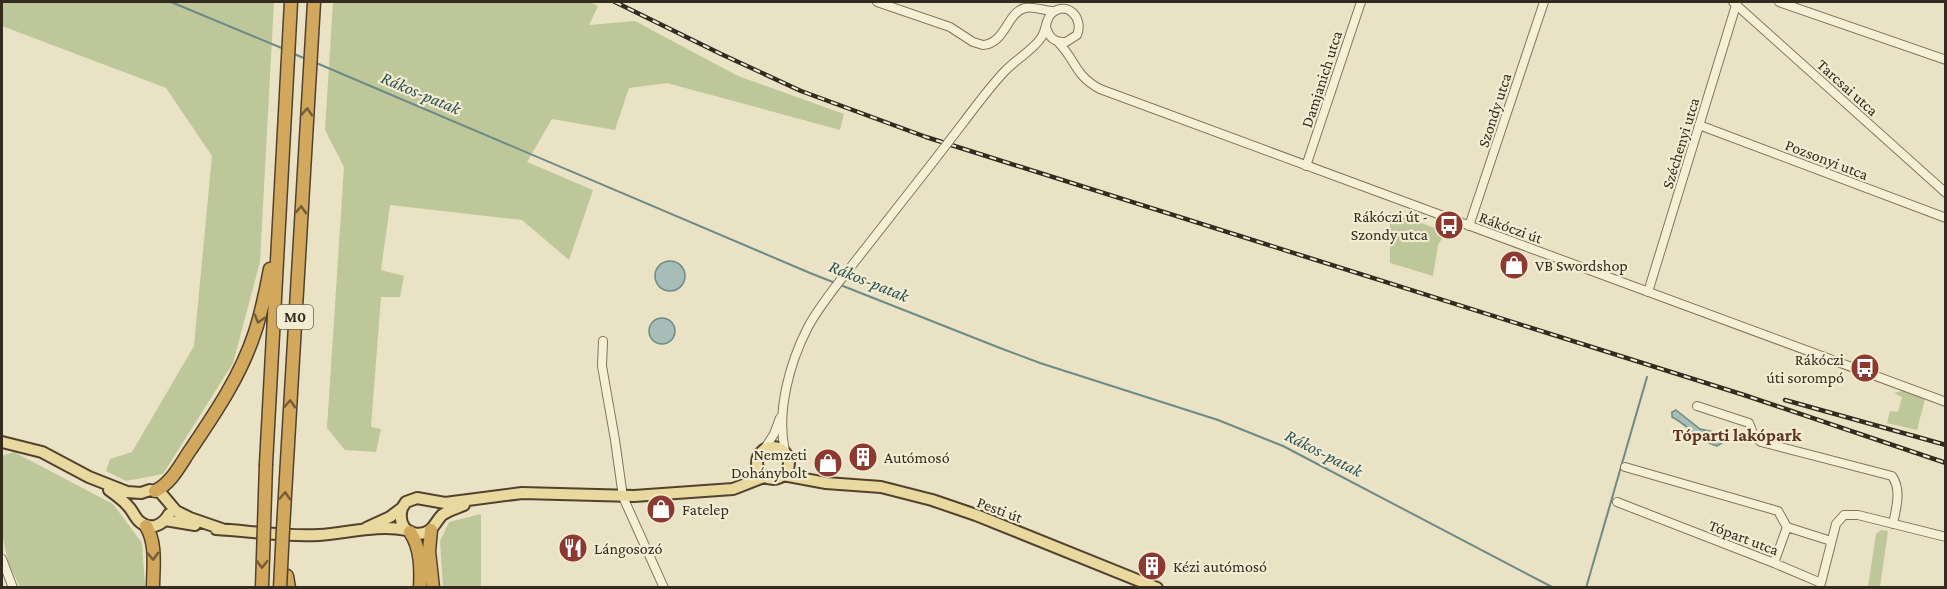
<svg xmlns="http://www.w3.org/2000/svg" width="1947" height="589" font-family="'Crimson Pro',serif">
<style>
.green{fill:#bec799}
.water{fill:#a6bdb8;stroke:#6d8b86;stroke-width:1.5}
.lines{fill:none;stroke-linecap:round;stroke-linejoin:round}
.stream{stroke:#6d8b86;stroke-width:2}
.minor-casing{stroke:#83745c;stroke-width:10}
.major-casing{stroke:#514230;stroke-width:14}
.highway-casing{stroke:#514230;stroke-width:15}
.minor{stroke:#f5efd6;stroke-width:8}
.major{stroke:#ead99f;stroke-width:10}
.highway{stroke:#d2a85c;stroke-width:12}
.rail-casing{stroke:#342b1f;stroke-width:4.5}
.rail{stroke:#f2ecd3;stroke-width:2;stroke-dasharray:7;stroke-linecap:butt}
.minor-bridge-casing{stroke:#83745c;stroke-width:10;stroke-linecap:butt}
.highway-bridge-casing{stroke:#514230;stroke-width:15;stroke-linecap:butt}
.minor-bridge{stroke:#f5efd6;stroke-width:8}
.highway-bridge{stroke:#d2a85c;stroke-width:12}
.oneway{stroke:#735d37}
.labels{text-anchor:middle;stroke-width:4.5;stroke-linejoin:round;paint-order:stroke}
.shield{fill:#f2ecd3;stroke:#6d6555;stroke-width:1.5}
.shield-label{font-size:15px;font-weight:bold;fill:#342b1f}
.street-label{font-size:16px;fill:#342b1f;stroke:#f2ecd3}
.poi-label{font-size:16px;fill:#342b1f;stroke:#f2ecd3;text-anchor:start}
.water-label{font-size:18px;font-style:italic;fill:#2f5253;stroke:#f2ecd3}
.neighbourhood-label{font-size:18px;font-weight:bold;fill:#5d3322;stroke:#f2ecd3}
</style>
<rect width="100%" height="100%" fill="#eae2c4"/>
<path class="green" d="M2 2H274L260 262 233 363 163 474 126 481 106 471 110 459 132 452 194 346 212 156 166 88 2 26Z
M333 2H590L598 6 589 25 635 21 738 76 844 114 840 130 667 83 629 88 615 130 552 119 527 162 593 190 569 260 522 220 390 205 381 270 404 276 400 297H381L371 427 381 429 376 452 345 450 327 428 344 167 325 130Z
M1390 212 1446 232 1438 245 1433 276 1390 263Z
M1902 391 1925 399 1917 430 1887 423 1890 411 1898 412 1902 397 1894 393Z
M14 452 113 504 142 543 145 587H20L9 565 2 535V456Z
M481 514V587H443L440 541 449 522Z
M1881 530 1888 531 1880 587H1868L1876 534Z"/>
<path class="water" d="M655 276a15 15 0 1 1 30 0a15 15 0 1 1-30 0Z
M649 331a13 13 0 1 1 26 0a13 13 0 1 1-26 0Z
M1676 410 1700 429 1719 433 1722 438V443L1717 446C1700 442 1688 425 1672 417V412Z"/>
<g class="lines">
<path class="stream" d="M171 2 284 49
M292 53 306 59
M314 62 810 273 1000 348 1040 363 1218 420 1283 446 1554 588
M1586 588 1647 377"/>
<g class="minor-casing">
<path id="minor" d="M877 2 950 27 973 42 983 45C1006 43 1007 12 1025 8 1034 6 1045 11 1054 11
M1733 2 1946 193
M1779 2 1946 60
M1058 42C1076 60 1074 75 1100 89L1946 402
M963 123C976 106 989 88 1004 72 1015 60 1032 51 1041 38 1047 30 1045 19 1052 13 1068 0 1084 19 1077 35L1066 42C1055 43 1049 38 1046 27
M1699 125 1946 218
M1306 166 1361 2
M1469 226 1544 2
M1648 292 1737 2
M603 341 602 366 615 440 623 497 664 588
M1697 406 1749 423 1754 436 1761 442 1892 476C1902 490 1896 508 1893 524
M765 448 774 434 780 418
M785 451C776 411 790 362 808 327 821 303 840 281 857 259 882 227 908 194 933 162
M1625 467 1778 511 1787 527 1831 541
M1617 502 1774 563 1821 583 1836 524 1844 515H1858L1946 537
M2 559 13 588
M1774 563 1787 527"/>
</g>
<g class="major-casing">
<path id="major" d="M2 442 42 452 89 477 127 492 141 493 150 490 160 492 176 511 190 518 222 529
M757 463a16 16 0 1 1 32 0a16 16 0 1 1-32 0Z
M783 475 826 483 881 487 932 500 976 515 1157 588
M109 490C116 495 123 500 128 506 133 511 135 518 140 522 151 531 163 525 169 514
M402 508C400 515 400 521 404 527 410 535 422 536 430 530 435 526 437 520 442 515 449 510 457 508 464 505
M165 520 195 525
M366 528 390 517 402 508 406 502 417 498 445 503 522 493 634 496 733 489 764 477
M216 529C250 531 284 537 319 535 349 533 377 524 407 530"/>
</g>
<g class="highway-casing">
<path id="highway" d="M266 464 291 2
M155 491C172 483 181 463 191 449 216 412 241 375 255 332 262 311 266 290 270 269
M146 526C157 544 153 567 153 588
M283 529 314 2
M431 530 429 551 433 588
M410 532C421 548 421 569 420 588
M287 576 289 588"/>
</g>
<use href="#minor" class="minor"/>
<use href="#major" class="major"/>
<use href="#highway" class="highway"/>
<g class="rail-casing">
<path id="rail" d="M615 2 721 54 801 91 926 137 1744 395 1946 463
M1785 400 1946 445"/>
</g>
<use href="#rail" class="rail"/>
<g class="minor-bridge-casing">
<path id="minor-bridge" d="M933 162 963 123"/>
</g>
<g class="highway-bridge-casing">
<path id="highway-bridge" d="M262 588 266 464
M280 588 283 529"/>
</g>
<use href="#minor-bridge" class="minor-bridge"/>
<use href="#highway-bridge" class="highway-bridge"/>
</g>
<defs><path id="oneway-chevron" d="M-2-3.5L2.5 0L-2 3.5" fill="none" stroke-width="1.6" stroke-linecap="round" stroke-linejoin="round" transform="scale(1.5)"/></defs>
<g class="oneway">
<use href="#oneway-chevron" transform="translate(307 112) rotate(-86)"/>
<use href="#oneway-chevron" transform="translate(301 210) rotate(-87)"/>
<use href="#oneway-chevron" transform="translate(259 319) rotate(107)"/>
<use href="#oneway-chevron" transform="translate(290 404) rotate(-87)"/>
<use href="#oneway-chevron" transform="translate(285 496) rotate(-87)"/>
<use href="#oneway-chevron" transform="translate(153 556) rotate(88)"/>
<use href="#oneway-chevron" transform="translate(262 564) rotate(91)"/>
</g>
<defs>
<g id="bus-disc" transform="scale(1.5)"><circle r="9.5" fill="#8c3931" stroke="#f2ecd3"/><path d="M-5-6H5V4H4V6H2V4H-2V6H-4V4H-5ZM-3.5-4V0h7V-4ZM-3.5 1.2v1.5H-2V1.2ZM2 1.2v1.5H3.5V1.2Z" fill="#fff"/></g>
<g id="shop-disc" transform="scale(1.5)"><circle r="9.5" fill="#8c3931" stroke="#f2ecd3"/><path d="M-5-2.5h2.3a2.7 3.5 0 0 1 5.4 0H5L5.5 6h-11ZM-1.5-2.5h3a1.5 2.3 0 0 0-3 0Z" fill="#fff"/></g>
<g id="building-disc" transform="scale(1.5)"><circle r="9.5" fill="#8c3931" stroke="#f2ecd3"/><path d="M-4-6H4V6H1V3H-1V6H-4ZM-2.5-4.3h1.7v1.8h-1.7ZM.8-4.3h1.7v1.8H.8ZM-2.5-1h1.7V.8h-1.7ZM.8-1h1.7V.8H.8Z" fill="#fff"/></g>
<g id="restaurant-disc" transform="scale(1.5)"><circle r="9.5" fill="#8c3931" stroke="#f2ecd3"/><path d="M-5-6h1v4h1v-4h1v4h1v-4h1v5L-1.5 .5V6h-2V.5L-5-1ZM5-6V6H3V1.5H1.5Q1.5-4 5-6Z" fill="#fff"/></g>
</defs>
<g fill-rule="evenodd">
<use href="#bus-disc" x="1449" y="225"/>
<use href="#shop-disc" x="1514" y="265"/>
<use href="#bus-disc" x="1865" y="368"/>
<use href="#building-disc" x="863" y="457"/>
<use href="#shop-disc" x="828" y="463"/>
<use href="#shop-disc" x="661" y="509"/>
<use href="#restaurant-disc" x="573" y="548"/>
<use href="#building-disc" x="1152" y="566"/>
</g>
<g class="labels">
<rect class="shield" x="277" y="305" width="36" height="24" rx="4.5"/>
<g class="shield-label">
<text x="295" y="322">M0</text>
</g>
<g class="street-label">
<text transform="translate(1321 79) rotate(-72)" y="6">Damjanich utca</text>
<text transform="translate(1848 87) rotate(42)" y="6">Tarcsai utca</text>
<text transform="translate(1494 110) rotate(-72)" y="6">Szondy utca</text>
<text transform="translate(1680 143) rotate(-73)" y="6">Széchenyi utca</text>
<text transform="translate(1827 159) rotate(21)" y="6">Pozsonyi utca</text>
<text transform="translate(1511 227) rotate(20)" y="6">Rákóczi út</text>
<text transform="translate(1000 509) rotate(21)" y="6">Pesti út</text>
<text transform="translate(1744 537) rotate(21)" y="6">Tópart utca</text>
</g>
<g class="poi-label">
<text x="1428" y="222" text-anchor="end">Rákóczi út -<tspan x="1428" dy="18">Szondy utca</tspan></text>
<text x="1535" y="271">VB Swordshop</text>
<text x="1844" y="365" text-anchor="end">Rákóczi<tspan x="1844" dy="18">úti sorompó</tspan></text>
<text x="807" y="460" text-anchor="end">Nemzeti<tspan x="807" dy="18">Dohánybolt</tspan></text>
<text x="884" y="463">Autómosó</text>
<text x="682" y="515">Fatelep</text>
<text x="594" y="554">Lángosozó</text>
<text x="1173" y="572">Kézi autómosó</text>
</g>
<g class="water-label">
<text transform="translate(421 93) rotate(23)" y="6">Rákos-patak</text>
<text transform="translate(869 281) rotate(22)" y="6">Rákos-patak</text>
<text transform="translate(1324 453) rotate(27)" y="6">Rákos-patak</text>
</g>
<g class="neighbourhood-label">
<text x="1737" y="441">Tóparti lakópark</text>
</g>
</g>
<rect width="1947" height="589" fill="none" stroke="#342b1f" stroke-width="6"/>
</svg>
